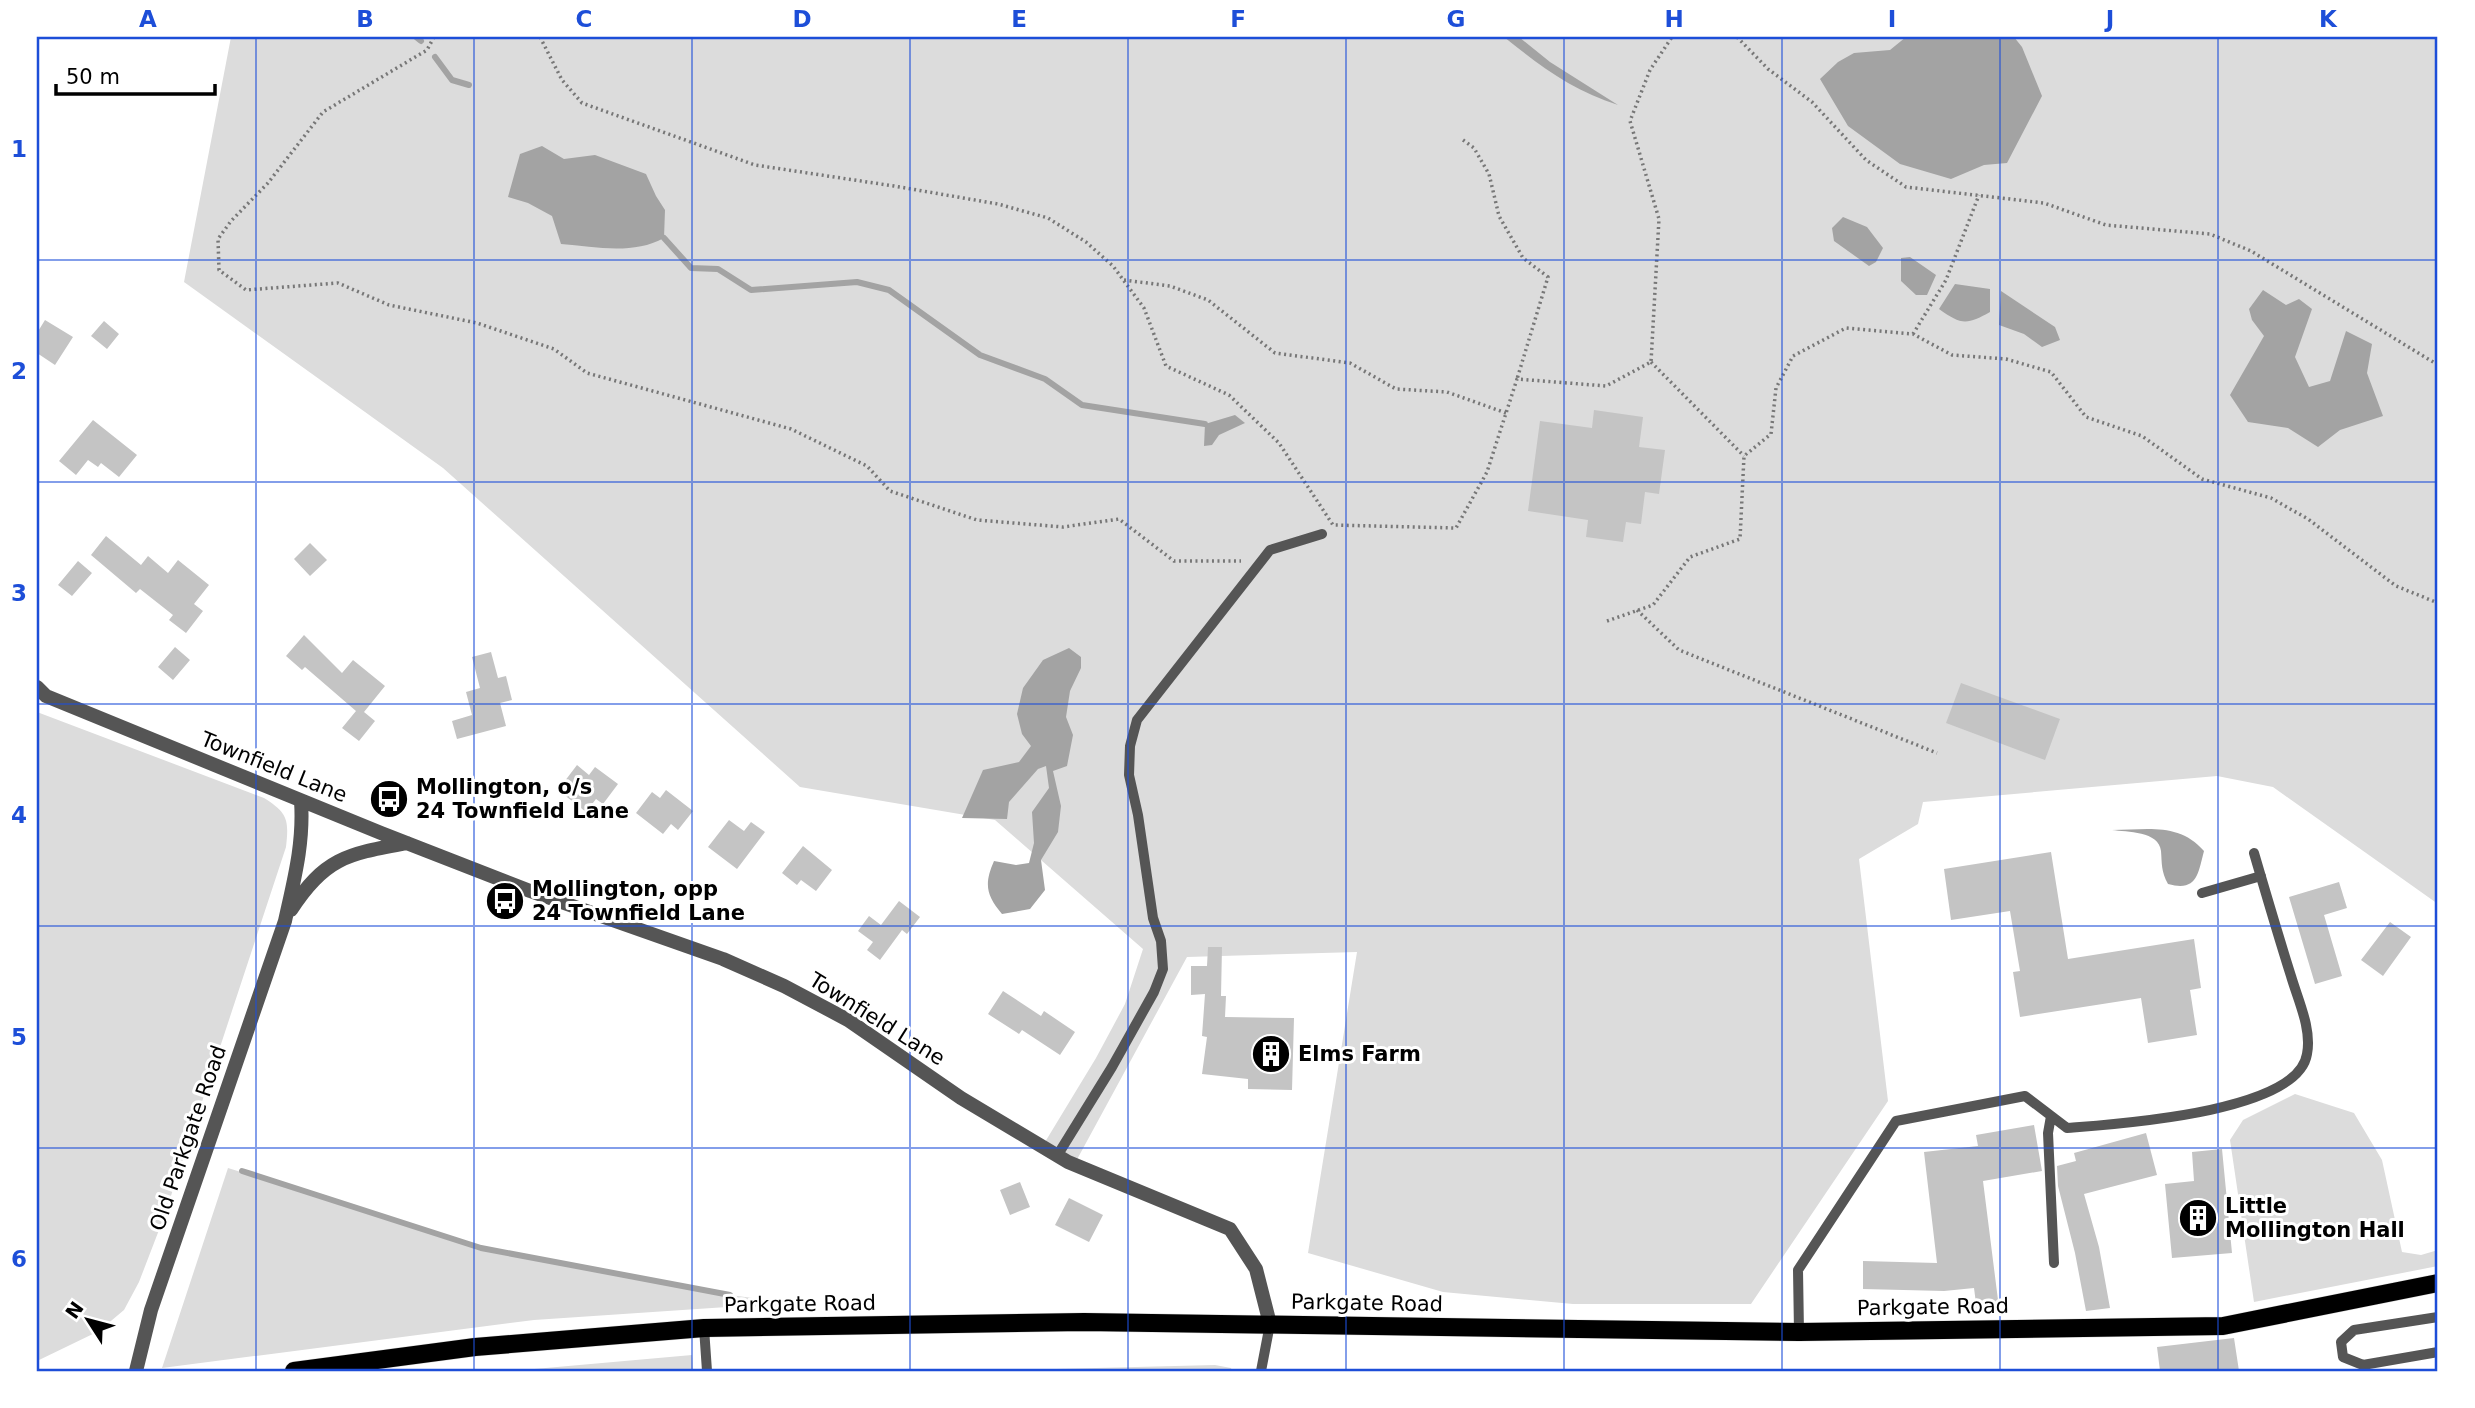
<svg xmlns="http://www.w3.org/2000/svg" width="2475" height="1408" font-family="'DejaVu Sans',sans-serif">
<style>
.green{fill:#dcdcdc}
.water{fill:#a3a3a3}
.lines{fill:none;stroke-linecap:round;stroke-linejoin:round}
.stream{stroke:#a3a3a3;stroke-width:6}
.building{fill:#c4c4c4}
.primary-casing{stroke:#dbdbdb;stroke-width:19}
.path{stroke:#777;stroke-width:3.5;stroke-dasharray:2 3.5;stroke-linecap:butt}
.service{stroke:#555;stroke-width:10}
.tertiary{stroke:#555;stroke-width:14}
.primary{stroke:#000;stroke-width:18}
.grid{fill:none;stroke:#1d4ed8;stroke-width:2;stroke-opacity:0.55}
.labels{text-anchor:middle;stroke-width:6;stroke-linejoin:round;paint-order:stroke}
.street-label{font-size:21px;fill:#000;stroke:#fff}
.poi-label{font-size:21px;font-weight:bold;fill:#000;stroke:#fff;text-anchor:start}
.neatline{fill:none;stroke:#1d4ed8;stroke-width:2.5}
.grid-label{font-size:23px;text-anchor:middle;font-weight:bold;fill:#1d4ed8}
</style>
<rect width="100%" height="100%" fill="#fff"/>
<path class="green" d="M231 37H2438V904L2273 787 2217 776 1923 802 1918 824 1859 859 1888 1101 1751 1304H1573L1443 1292 1308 1253 1357 952 1187 957 1074 1165 1042 1147 1096 1058 1125 1004 1143 949 995 820 800 787 443 468 184 282Z
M37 712 264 798C288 813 289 820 286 847L164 1217 139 1282 124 1310 99 1331 37 1361Z
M2295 1094 2354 1113 2382 1160 2402 1252 2421 1255 2438 1250V1266L2254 1302 2230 1140 2243 1120Z
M228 1168 481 1248 730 1295 813 1306 727 1307 534 1320 162 1368Z
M692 1355 693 1371H512Z
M1215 1365 1231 1368 1232 1371H981Z"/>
<path class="water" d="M1504 37H1519L1550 62 1618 105C1573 91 1540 66 1504 37Z
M1906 37H2014L2022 47 2042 96 2007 163 1984 165 1951 179 1900 164 1848 126 1820 79 1838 62 1854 53 1890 50Z
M542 146 564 159 595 155 646 174 656 196 665 210 664 238C633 255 596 247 561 244L552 216 528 203 508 197 520 154Z
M1843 217 1867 227 1883 248 1876 262 1869 266 1834 241 1832 228Z
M1910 257 1936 275 1927 295H1916L1901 281V258Z
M1955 284 1990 289V312C1967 325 1961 325 1939 309Z
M2263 290 2286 305 2299 299 2312 309 2295 357 2309 387 2330 381 2346 331 2372 344 2367 373 2383 416 2340 430 2318 447 2288 428 2248 422 2230 395 2264 336 2252 320 2249 309Z
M2001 291 2055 327 2060 340 2042 347 2024 334 1999 325Z
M1235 415 1245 423 1219 435 1212 445 1204 446 1205 424Z
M1069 648 1081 657V668L1070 691 1066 717 1073 735 1067 766 1053 771 1061 806 1058 832 1041 860 1045 890 1030 909 1002 914C986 895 984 884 994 861L1016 865 1029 863 1034 843 1032 812 1049 788 1046 766 1038 769 1009 802 1007 819 962 818 983 770 1019 762 1031 746 1022 734 1017 714 1023 688 1043 660Z
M2112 830C2146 830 2179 822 2204 851 2198 874 2197 892 2168 884 2161 871 2162 864 2161 851 2159 831 2127 832 2112 830Z"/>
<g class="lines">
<path class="stream" d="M416 37 421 41
M435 57 452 80 469 85
M664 238 691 268 718 269 751 290 857 282 889 290 980 355 1045 379 1082 405 1205 424
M242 1171 481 1248 730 1295"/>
</g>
<path class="building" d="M45 320 73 337 55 365 37 353V333Z
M104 321 119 334 107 349 91 336Z
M1594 410 1643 417 1639 447 1665 450 1659 494 1645 492 1641 524 1626 522 1623 542 1586 537 1588 520 1528 511 1540 421 1592 428Z
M93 420 137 455 119 477 101 463 98 467 88 460 76 475 59 461Z
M106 536 141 565 148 556 168 573 178 560 209 585 194 604 203 611 186 633 169 620 173 615 140 589 136 593 91 555Z
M310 543 327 560 310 576 294 559Z
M78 561 92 573 72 596 58 585Z
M304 635 342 673 353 660 385 686 364 712 375 721 359 741 342 728 356 711 305 667 302 670 286 656Z
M175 647 190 660 173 680 158 667Z
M491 652 498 678 506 676 512 700 500 703 506 726 457 739 452 721 472 715 466 692 480 688 472 657Z
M1961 683 2060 719 2045 760 1946 723Z
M577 765 589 775 595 767 618 784 603 804 596 799 586 812 558 790Z
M666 790 693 811 678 830 671 824 663 834 636 813 652 792 660 798Z
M729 820 744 831 751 822 765 832 737 869 708 847Z
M803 846 832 870 816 891 801 880 797 885 782 873Z
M2051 852 2068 959 2194 939 2201 988 2190 990 2197 1035 2148 1043 2141 998 2020 1017 2013 972 2020 971 2010 911 1951 920 1944 869Z
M2339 882 2347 908 2324 915 2342 976 2315 984 2289 897Z
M899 901 920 917 907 934 902 930 880 960 867 950 873 942 858 931 869 916 881 925Z
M2390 922 2411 937 2383 976 2361 960Z
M1208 947H1222L1221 996H1226L1225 1017 1294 1018 1292 1090 1248 1089V1079L1202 1074 1207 1037 1202 1036 1205 994 1191 995V966H1207Z
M1003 991 1041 1016 1044 1011 1075 1032 1060 1055 1022 1030 1019 1034 988 1014Z
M2034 1125 2042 1171 1983 1181 1999 1308 1977 1311 1974 1288 1944 1291 1863 1289V1261L1937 1263 1924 1152 1978 1146 1976 1135Z
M2146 1133 2157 1175 2084 1194 2099 1247 2110 1308 2086 1311 2075 1253 2058 1186 2057 1166 2076 1161 2074 1153Z
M2222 1149 2232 1253 2172 1258 2165 1184 2194 1181 2192 1152Z
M1020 1182 1030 1207 1010 1215 1000 1190Z
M1069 1198 1103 1215 1089 1242 1055 1225Z
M2234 1338 2239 1371H2160L2157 1347Z"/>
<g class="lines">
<g class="primary-casing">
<path id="primary" d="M294 1371 475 1347 704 1328 1084 1322 1799 1332 2223 1326 2438 1283"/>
</g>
<path class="path" d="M434 37 427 50 323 112 268 183 231 221 218 239 219 270 246 290 338 283 389 305 477 323 554 349 587 373 791 429 867 466 890 491 977 520 1063 527 1119 519 1174 561H1241
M540 37 562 80 582 103 755 165 894 186 998 204 1048 218 1086 242 1113 266 1144 308 1166 366 1229 395 1279 443 1333 525 1456 528 1487 472 1517 379 1606 386 1651 362 1659 219 1630 121 1650 70 1672 37
M1737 37 1768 69 1812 102 1866 160 1906 187 2044 203 2106 225 2210 234 2251 251 2438 365
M1463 140 1474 148 1489 174 1499 216 1523 258 1548 277 1517 379
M1124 280 1170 286 1208 300 1275 353 1350 363 1396 389 1447 392 1506 413
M1913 334 1946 280 1979 195
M1651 362 1744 456
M1637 610 1679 650 1937 753
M1607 621 1653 605 1690 557 1740 539 1744 456 1771 434 1776 388 1793 356 1846 328 1913 334 1952 355 2006 359 2051 372 2086 417 2142 436 2202 479 2271 498 2308 519 2396 586 2438 603"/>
<path class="service" d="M2202 893 2261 876
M2051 1116 2048 1133 2054 1263
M1057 1156 1112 1067 1154 992 1163 969 1161 941 1153 918 1138 815 1129 775 1130 746 1137 720 1270 550 1322 534
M2438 1317 2354 1330 2341 1342 2343 1357 2363 1365 2438 1352
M704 1328 707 1371
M1799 1332 1798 1270 1896 1121 2025 1096 2067 1128C2115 1124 2298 1113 2307 1054 2312 1029 2298 1000 2291 976 2278 935 2266 894 2254 853
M1261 1371 1270 1324"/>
<path class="tertiary" d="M37 687 46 696 381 833 530 891 723 959 784 986 848 1020 961 1098 1068 1162 1230 1229 1256 1269 1270 1324
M291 910C325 857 348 854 407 843
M136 1371 151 1310 285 921C294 880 304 843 301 801"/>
<use href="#primary" class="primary"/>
</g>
<path class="grid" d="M256 37V1371M474 37V1371M692 37V1371M910 37V1371M1128 37V1371M1346 37V1371M1564 37V1371M1782 37V1371M2000 37V1371M2218 37V1371M37 260H2438M37 482H2438M37 704H2438M37 926H2438M37 1148H2438"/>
<defs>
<g id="bus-disc" transform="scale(2.0125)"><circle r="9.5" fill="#000" stroke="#fff"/><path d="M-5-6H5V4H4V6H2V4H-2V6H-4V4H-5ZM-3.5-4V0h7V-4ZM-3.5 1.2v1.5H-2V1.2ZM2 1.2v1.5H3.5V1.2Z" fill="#fff"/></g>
<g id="building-disc" transform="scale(2.0125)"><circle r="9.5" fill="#000" stroke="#fff"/><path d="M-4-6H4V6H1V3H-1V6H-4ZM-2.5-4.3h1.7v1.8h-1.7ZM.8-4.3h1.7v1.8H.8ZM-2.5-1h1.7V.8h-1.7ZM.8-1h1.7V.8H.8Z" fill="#fff"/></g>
</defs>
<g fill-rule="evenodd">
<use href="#bus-disc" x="389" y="799"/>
<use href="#bus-disc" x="505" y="901"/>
<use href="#building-disc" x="1271" y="1054"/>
<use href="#building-disc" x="2198" y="1218"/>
</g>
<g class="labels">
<g class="street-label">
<text transform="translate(274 767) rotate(22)" y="7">Townfield Lane</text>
<text transform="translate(877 1019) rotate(32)" y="7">Townfield Lane</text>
<text transform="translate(188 1138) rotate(-71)" y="7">Old Parkgate Road</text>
<text transform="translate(1367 1303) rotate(1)" y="7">Parkgate Road</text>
<text transform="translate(800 1304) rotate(-1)" y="7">Parkgate Road</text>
<text transform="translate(1933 1307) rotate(-1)" y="7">Parkgate Road</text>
</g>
<g class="poi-label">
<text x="416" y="794">Mollington, o/s<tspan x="416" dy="24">24 Townfield Lane</tspan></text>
<text x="532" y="896">Mollington, opp<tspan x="532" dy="24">24 Townfield Lane</tspan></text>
<text x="1298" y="1061">Elms Farm</text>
<text x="2225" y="1213">Little<tspan x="2225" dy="24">Mollington Hall</tspan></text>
</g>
</g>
<rect width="2475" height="1408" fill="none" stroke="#ffffff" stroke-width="77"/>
<g transform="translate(88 1320) rotate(306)" stroke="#ffffff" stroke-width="5" paint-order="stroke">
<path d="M0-5L12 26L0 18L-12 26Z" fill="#000000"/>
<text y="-10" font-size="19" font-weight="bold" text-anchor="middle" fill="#000000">N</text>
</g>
<path d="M56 84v10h159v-10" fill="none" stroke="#000000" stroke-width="3.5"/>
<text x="66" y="84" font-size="21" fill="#000000" stroke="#ffffff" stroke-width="5" paint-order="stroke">50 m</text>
<rect x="38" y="38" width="2398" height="1332" class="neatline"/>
<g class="grid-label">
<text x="148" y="27">A</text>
<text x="365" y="27">B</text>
<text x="584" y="27">C</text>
<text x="802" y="27">D</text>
<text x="1019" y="27">E</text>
<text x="1238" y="27">F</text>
<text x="1456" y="27">G</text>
<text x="1674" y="27">H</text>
<text x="1892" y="27">I</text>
<text x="2110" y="27">J</text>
<text x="2328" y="27">K</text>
<text x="19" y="157">1</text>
<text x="19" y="379">2</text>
<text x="19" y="601">3</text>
<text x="19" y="823">4</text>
<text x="19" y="1045">5</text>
<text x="19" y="1267">6</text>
</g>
</svg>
